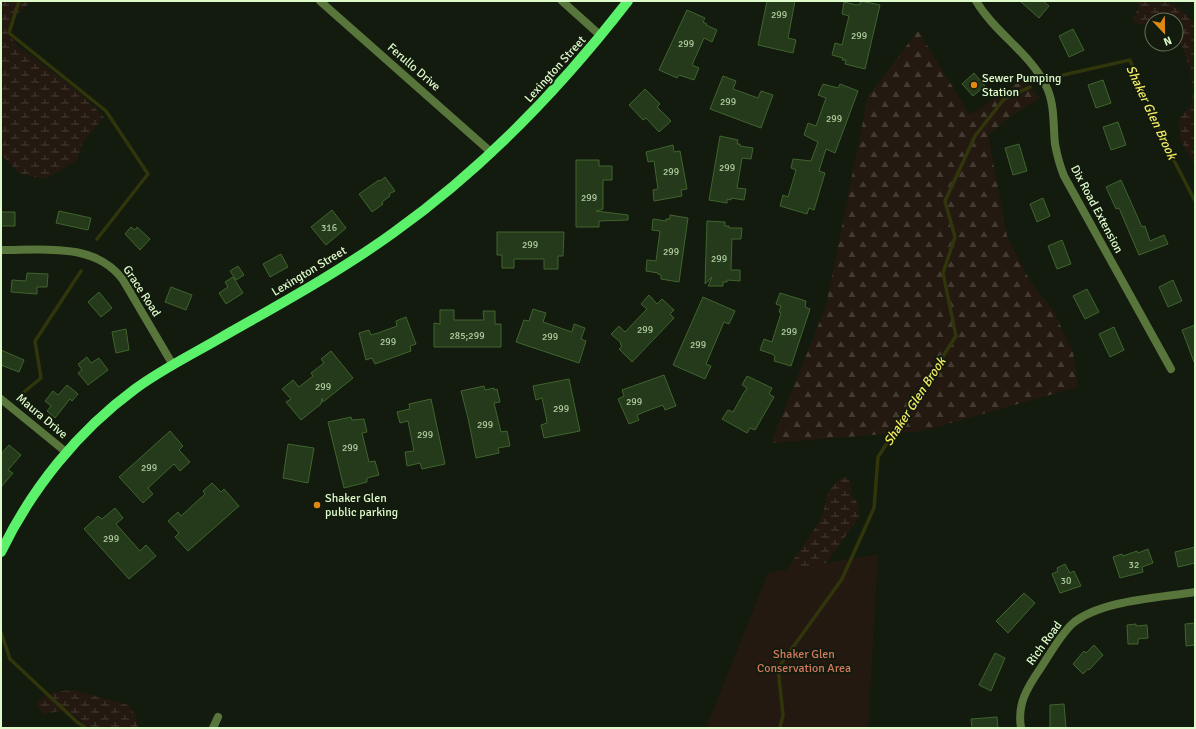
<svg xmlns="http://www.w3.org/2000/svg" width="1196" height="729" font-family="Signika,sans-serif">
<style>
.forest{fill:url(#forest-firs)}
.wetland{fill:url(#wetland-marsh)}
.green{fill:#241910}
.lines{fill:none;stroke-linecap:round;stroke-linejoin:round}
.stream{stroke:#30350c;stroke-width:3.5}
.building{fill:#243a1a;stroke:#40642e}
.street{stroke:#58763b;stroke-width:8}
.primary{stroke:#5bf16b;stroke-width:10}
.poi-dot{fill:#df8913;stroke:#121b0d;stroke-width:1.5}
.labels{text-anchor:middle;stroke-width:4;stroke-linejoin:round;paint-order:stroke}
.number-label{font-size:10px;fill:#b0cb9f}
.street-label{font-size:12px;fill:#defbcb;stroke:#121b0d}
.poi-label{font-size:12px;fill:#defbcb;stroke:#121b0d;text-anchor:start}
.park-label{font-size:12px;fill:#d3795e;stroke:#121b0d}
.water-label{font-size:13px;font-style:italic;fill:#f2ea62;stroke:#121b0d}
</style>
<defs>
<pattern id="forest-firs" width="22" height="20" patternUnits="userSpaceOnUse"><rect width="22" height="20" fill="#241910"/><path d="M5 1l3.5 6h-7zM16 11l3.5 6h-7z" fill="#433b31"/></pattern>
<pattern id="wetland-marsh" width="20" height="14" patternUnits="userSpaceOnUse"><rect width="20" height="14" fill="#241910"/><path d="M1 5h8M5 5V1M11 12h8M15 12V8" fill="none" stroke="#433b31"/></pattern>
</defs>
<rect width="100%" height="100%" fill="#121b0d"/>
<path class="forest" d="M918 31 970 115 1023 79 1040 98 1010 117 988 135 1007 236 1030 281 1055 314 1073 353 1078 387 923 431 771 443 826 306 868 96Z"/>
<path class="wetland" d="M1 1H32L15 16 9 27 13 40 18 47 35 58 81 94 104 117 83 142 77 160 48 178H39L20 174 1 154Z
M1137 1C1170 1 1172 0 1195 23V167L1180 139 1179 122 1180 117 1191 105 1193 94 1191 72 1182 46 1176 38V20H1152V26L1139 24 1132 20 1139 7Z
M846 477 850 480 852 496 858 504 859 517 827 562 809 592 783 575 816 527 823 513 829 491 838 480Z
M74 690 128 705 136 716 138 728H89C72 712 67 707 44 715L36 705C47 690 57 692 74 690Z"/>
<path class="green" d="M878 554 868 728H706L768 573Z"/>
<g class="lines">
<path class="stream" d="M19 1 9 33 106 111 148 174 97 239
M1063 75 1130 60 1167 147 1195 201
M24 392 41 378 35 341 81 271
M1 632 10 659 77 722 86 728
M780 728 783 715 778 668 842 579 874 508 878 457 956 336 943 273 955 237 945 201 975 136 1004 99 1030 87"/>
</g>
<path class="building" d="M767 1H795L788 38 796 40 793 53 758 45Z
M861 1 880 5 865 69 845 64 846 60H842L843 58 832 55 835 43 842 45 849 16 842 14 844 2 856 5 860 4Z
M1020 1H1043L1049 6 1039 18Z
M687 10 705 18 703 22 707 24 706 25 717 30 712 42 704 38 692 65 699 68 694 80 679 75 677 78 659 70Z
M1073 29 1084 50 1069 57 1059 36Z
M974 73 985 86 973 96 962 84Z
M723 76 736 81 733 89 758 98 761 91 773 95 761 128 710 109Z
M1103 80 1111 103 1096 108 1088 85Z
M823 84 838 88 840 84 858 91 835 153 826 149 819 171 825 173 814 210 809 208 807 214 780 206 783 195 788 197 794 177 796 170 791 168 793 159 811 161 818 142 804 135 808 123 816 126 826 98 818 95Z
M645 89 660 104 657 107 671 121 659 132 646 118 643 120 629 105Z
M1118 122 1126 145 1111 150 1103 127Z
M720 136 738 140 737 144H740V146L753 148 751 159 742 158 737 188 746 189 744 200 731 198V200L727 199V203L709 200Z
M1019 144 1027 171 1013 175 1005 148Z
M673 145 674 152 680 151 687 189 681 190 682 196 654 201 653 190 658 189 654 161 648 162 646 152Z
M576 160H599V166H612V180H603V209L596 211 628 215V220L599 221V227H576Z
M385 177 395 191 389 194 390 196 382 202 383 204 372 212 359 194 379 180 380 181Z
M1121 180 1142 227 1145 226 1150 241 1164 235 1168 244 1139 255 1119 208 1116 209 1106 187Z
M1043 198 1050 216 1037 222 1030 204Z
M332 210 346 228 326 245 311 227Z
M59 211 91 218 88 230 56 223Z
M1 212H15V226H1Z
M670 215 688 218 679 282 661 279V275L658 274V273L646 271 647 260 656 261 660 231 652 230 653 219 666 221V219H670Z
M707 221 725 222V226H729V228H742L741 239H732L731 270H740V281L727 280V282H723V286H708L712 277 705 284Z
M131 227 135 230 137 227 150 239 140 250 125 234Z
M497 232H564L563 256H558V269H544V259H514V268H502V255H497Z
M1062 240 1071 264 1057 269 1048 246Z
M281 254 288 267 270 277 263 264Z
M238 266 244 275 236 280 230 271Z
M27 273 48 274 47 287H37V294L11 292 12 280 26 281Z
M233 277 243 293 226 304 219 293 228 287 225 282Z
M1173 280 1182 301 1168 307 1159 287Z
M171 287 192 295 186 310 165 302Z
M1087 289 1099 312 1085 319 1073 296Z
M99 292 112 308 101 317 88 302Z
M780 293 806 301 805 307 810 309 791 366 774 361 775 356 772 354 760 350 764 339 772 342 781 313 779 312 781 306 776 304Z
M649 295 657 304 662 299 674 310 670 314 674 318 632 362 619 349 622 346 620 344 621 343 611 334 619 326 625 332 647 309 641 304Z
M703 297 735 311 729 324 724 322 706 364 711 366 705 379 673 365Z
M533 309 546 313 543 322 572 332 574 324 585 328 581 339 586 341 579 363 516 342 524 320 529 321Z
M440 310H454V320H484L483 311H495V324H501V347H434V323L440 324Z
M406 317 416 344 410 346 411 351 375 364 372 358 366 360 359 333 369 330 371 335 378 333 397 326 396 321Z
M1195 325V362H1194L1182 330Z
M1114 327 1124 350 1110 357 1099 334Z
M126 329 129 350 116 353 112 332Z
M1 350 24 360 19 372 1 365Z
M331 351 353 378 323 402 322 398 321 404 301 420 286 402 291 399 282 389 293 380 299 387 313 376 311 373 324 363 321 359Z
M87 357 91 363 99 358 108 370 88 385 78 373 82 370 78 364Z
M664 375 676 406 665 410 663 405 644 412 637 415 639 420 629 424 618 399 624 396 622 390Z
M747 376 772 388 769 394 774 397 755 430 750 428 747 433 722 419 728 410 733 412 743 394 747 388 742 385Z
M569 379 580 431 544 438 541 425 547 423 546 417 542 398 536 400 533 386Z
M67 385 78 394 72 401 70 399 55 418 47 411 51 406 45 401 53 391 58 395Z
M484 386 485 390 494 388V390L497 389 500 402 494 403 501 432 507 431 510 446 498 448 499 453 476 458 468 418 461 391Z
M431 399 445 464 422 469 420 463 407 466 405 452 414 451 408 421 400 423 397 412 410 409 409 404Z
M351 417 352 420 364 419 367 432 362 433 369 462 375 461 379 475 367 478V482L344 488 328 422Z
M170 431 183 446 179 450 190 462 180 471 174 464 148 488 153 494 143 503 119 477Z
M288 444 314 448 308 483 283 478Z
M9 445 21 455 8 470 13 473 1 487V454Z
M212 483 221 492 224 489 239 506 188 551 175 537 179 533 168 521 178 512 181 516 205 494 203 491Z
M115 508 123 518 116 524 140 551 146 545 156 556 129 579 84 529 98 516 102 519Z
M1195 547V563L1178 567 1175 552Z
M1148 549 1153 563 1142 567 1143 572 1120 578 1113 557 1122 554 1123 556 1137 551 1138 553Z
M1065 564 1070 573 1074 571 1081 586 1060 593 1052 574 1058 571 1057 568Z
M1024 593 1035 603 1008 633 996 621Z
M1195 623V645L1186 646 1185 624Z
M1136 624V626L1147 625 1148 638 1138 639V644H1128L1127 625Z
M1094 645 1103 655 1089 670 1088 669 1083 674 1073 664 1084 651 1086 653Z
M995 653 1005 658 991 691 979 685Z
M1064 704 1066 728H1050V705Z
M997 717 998 728H972L971 719Z"/>
<g class="lines">
<path class="street" d="M320 1 492 153
M562 1 601 36
M976 1C995 33 1030 53 1046 86 1055 103 1053 126 1055 144 1057 155 1060 166 1064 176L1171 369
M1 250C42 250 96 242 123 280L173 365
M1 399 66 452
M213 728 218 717
M1021 728C1017 704 1027 688 1040 669 1050 654 1059 637 1072 624 1100 600 1159 598 1195 592"/>
<path class="primary" d="M1 552C32 488 78 431 135 389 162 369 193 354 222 337 280 304 339 272 393 233 484 168 560 89 628 1"/>
</g>
<g class="poi-dot">
<circle cx="974" cy="85" r="4"/>
<circle cx="317" cy="505" r="4"/>
</g>
<g class="labels">
<g class="number-label">
<text x="779" y="18">299</text>
<text x="859" y="39">299</text>
<text x="686" y="47">299</text>
<text x="728" y="105">299</text>
<text x="834" y="122">299</text>
<text x="727" y="171">299</text>
<text x="671" y="175">299</text>
<text x="589" y="201">299</text>
<text x="329" y="231">316</text>
<text x="530" y="248">299</text>
<text x="671" y="255">299</text>
<text x="719" y="262">299</text>
<text x="645" y="333">299</text>
<text x="789" y="335">299</text>
<text x="467" y="339">285;299</text>
<text x="550" y="340">299</text>
<text x="388" y="345">299</text>
<text x="698" y="348">299</text>
<text x="323" y="390">299</text>
<text x="634" y="405">299</text>
<text x="561" y="412">299</text>
<text x="485" y="428">299</text>
<text x="425" y="438">299</text>
<text x="350" y="451">299</text>
<text x="149" y="471">299</text>
<text x="111" y="542">299</text>
<text x="1134" y="568">32</text>
<text x="1066" y="584">30</text>
</g>
<g class="street-label">
<text transform="translate(414 67) rotate(41)" y="4">Ferullo Drive</text>
<text transform="translate(555 69) rotate(-48)" y="4">Lexington Street</text>
<text transform="translate(1097 209) rotate(62)" y="4">Dix Road Extension</text>
<text transform="translate(309 271) rotate(-31)" y="4">Lexington Street</text>
<text transform="translate(142 291) rotate(57)" y="4">Grace Road</text>
<text transform="translate(42 416) rotate(40)" y="4">Maura Drive</text>
<text transform="translate(1044 643) rotate(-54)" y="4">Rich Road</text>
</g>
<g class="poi-label">
<text x="982" y="82">Sewer Pumping<tspan x="982" dy="14">Station</tspan></text>
<text x="325" y="502">Shaker Glen<tspan x="325" dy="14">public parking</tspan></text>
</g>
<g class="park-label">
<text x="804" y="658">Shaker Glen<tspan x="804" dy="14">Conservation Area</tspan></text>
</g>
<g class="water-label">
<text transform="translate(1152 112) rotate(65)" y="5">Shaker Glen Brook</text>
<text transform="translate(914 401) rotate(-57)" y="5">Shaker Glen Brook</text>
</g>
</g>
<rect width="1196" height="729" fill="none" stroke="#defbcb" stroke-width="4"/>
<g transform="translate(1164 32) rotate(158)"><circle r="19" fill="#121b0d" stroke="#647559"/>
<path d="M0-3L7 15L0 10L-7 15Z" fill="#df8913"/>
<text y="-6" font-size="11" font-weight="bold" text-anchor="middle" fill="#defbcb">N</text>
</g>
</svg>
